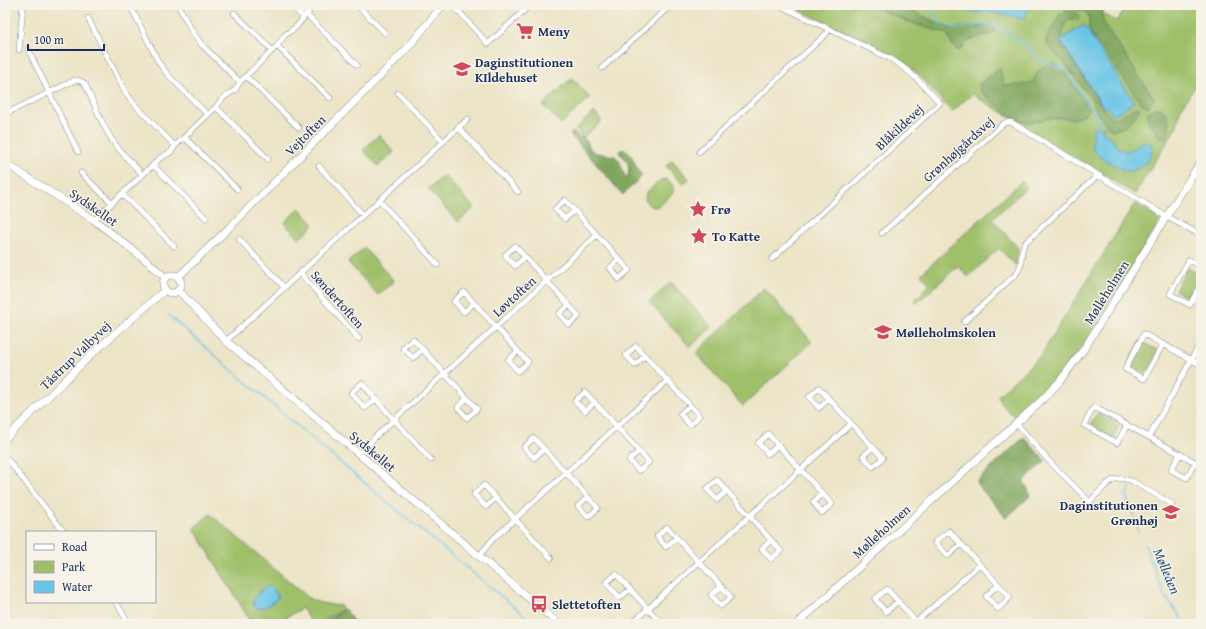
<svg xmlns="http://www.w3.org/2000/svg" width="1206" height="629" font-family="'Gentium Book Plus',serif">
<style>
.green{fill:#9fc069;stroke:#5d7864}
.forest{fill:#7fa65d;stroke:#4d6a5e}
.water{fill:#68c4e6;stroke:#427aa2}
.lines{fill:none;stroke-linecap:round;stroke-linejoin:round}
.stream{stroke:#68c4e6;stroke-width:1.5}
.street-casing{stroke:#848a92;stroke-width:6}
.secondary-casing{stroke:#848a92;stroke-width:8}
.street{stroke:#fff;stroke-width:5}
.secondary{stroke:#fff;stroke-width:7}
.labels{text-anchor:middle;stroke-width:3;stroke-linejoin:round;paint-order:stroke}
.poi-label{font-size:13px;font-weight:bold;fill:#1b2f5e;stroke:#f7f3e8;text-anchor:start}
.street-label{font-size:13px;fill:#1b2f5e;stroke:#f7f3e8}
.water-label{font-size:14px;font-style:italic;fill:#2e5480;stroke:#f7f3e8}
</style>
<rect width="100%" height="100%" fill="#f7f3e8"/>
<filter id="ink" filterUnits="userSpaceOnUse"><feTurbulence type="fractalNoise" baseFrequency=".025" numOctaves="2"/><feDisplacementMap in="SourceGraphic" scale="8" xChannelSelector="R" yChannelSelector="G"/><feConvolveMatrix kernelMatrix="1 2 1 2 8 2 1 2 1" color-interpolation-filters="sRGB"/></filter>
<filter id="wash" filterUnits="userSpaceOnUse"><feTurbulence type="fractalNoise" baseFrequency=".012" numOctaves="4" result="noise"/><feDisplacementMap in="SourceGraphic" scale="16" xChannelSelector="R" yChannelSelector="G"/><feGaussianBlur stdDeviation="0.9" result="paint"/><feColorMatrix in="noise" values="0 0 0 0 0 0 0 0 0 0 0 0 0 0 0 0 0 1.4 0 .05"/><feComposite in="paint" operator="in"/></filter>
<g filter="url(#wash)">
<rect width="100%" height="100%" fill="#ece4c6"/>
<path class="green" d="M789 5H1081L1117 21 1127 5H1201V77L1180 110 1177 126 1135 194 972 94 952 112 920 76 903 61 876 46Z
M572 78 590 98 561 124 543 105Z
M594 112 602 121 583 138 576 129Z
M379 135 394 152 378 166 363 150Z
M672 160 689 179 683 184 666 166Z
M444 175 474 208 458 222 428 189Z
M665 179 668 180 673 185V193C666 199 656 214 647 203 645 199 645 197 646 193L660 180Z
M1022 181 1027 187 992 219 1018 248 1016 266 999 248 968 277 958 266 917 303 914 300 930 284 921 274Z
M1135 203 1161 219 1082 347 1065 371 1040 398 1016 419 1001 403 998 396 1041 355Z
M299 208 314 225 299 239 284 223Z
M364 248 394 281 378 295 348 262Z
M1187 268 1201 275 1189 298 1175 290Z
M671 282 712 327 690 347 649 302Z
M764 288 812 342 743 406 696 353Z
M1140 341 1159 351 1146 374 1128 364Z
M1097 413 1119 426 1113 438 1090 426Z
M210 514 310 599 320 603 341 606 343 609 317 624H312L302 608 275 624H252L194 528Z"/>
<path class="forest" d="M868 5H899L949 28 992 26 996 31 990 34 969 40 959 51 953 46 947 34 909 22Z
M1065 5H1106L1102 15 1104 24 1154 98 1152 102 1148 107 1141 103 1094 38 1089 29V16L1085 11 1066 7Z
M1067 11 1075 12 1080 15 1079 20 1069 19 1066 22 1060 42 1105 111 1112 118H1117L1136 107 1140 109C1134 120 1125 129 1113 130L1109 128 1098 114 1091 98 1060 58 1048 46 1046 39 1060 14Z
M1051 63 1060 66 1085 101 1089 110 1082 116 1074 119 1061 118 1045 119 1029 123 1012 118 980 91 979 84 1000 68 1004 85H1020L1033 82C1037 72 1040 66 1051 63Z
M1157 107C1170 111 1173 129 1165 139H1162C1156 131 1145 123 1148 112Z
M572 132 587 141 590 149 596 153 615 156 619 160 625 177 628 176C630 163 628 161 619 153L622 149C632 152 633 160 637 168 638 171 641 174 642 176L623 195 570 134Z
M1024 437 1045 461 1023 481 1028 489 1030 496 1006 518 977 484 978 480Z
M345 609 355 624H321Z"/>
<path class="water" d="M947 5H1027L1029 6 1024 20 1013 16 996 13 975 12 946 7Z
M1084 25 1134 102 1113 116 1107 106 1104 108 1060 40Z
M1097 126 1100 129 1101 126H1104L1102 132C1106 135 1110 137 1113 140 1114 142 1114 144 1116 146 1125 155 1134 150 1141 142H1146L1151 144 1153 149C1149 163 1142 166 1130 172 1122 169 1096 157 1093 149 1091 144 1094 135 1093 129Z
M269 586 274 590 278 598 269 605 260 609 254 606 253 600 261 590Z"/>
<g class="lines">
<path class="stream" d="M930 5 929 9 935 13 938 22 951 27 959 29 979 25 993 26 1001 30 1028 46 1038 59 1066 70 1102 126
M168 315 344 466 535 624
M1130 488 1126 496 1134 515 1138 532
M1145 545 1164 595 1186 624"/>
</g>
</g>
<g filter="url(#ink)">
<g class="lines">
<g class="street-casing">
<path id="street" d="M130 5 159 63 169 76 208 115
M178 5 192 31 202 45 240 82
M291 5 303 17
M357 5 385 33
M453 5 488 44 530 5
M234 13 272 50
M306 14 357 65
M88 18 125 92 137 107 175 146
M277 46 330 98
M28 49 78 152
M19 50 23 5
M602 68 671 5
M246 76 299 128
M398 93 443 141
M216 107 268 159
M5 114 75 80C79 80 82 81 85 84 94 103 101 123 112 140 121 153 133 164 143 175
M458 127 518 192
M185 138 237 189
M699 152 826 34 829 29
M153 165 206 218
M319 166 363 215
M81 173 112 203
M122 194 174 246
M379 200 438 265
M575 210 565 219 555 209 565 200 629 270 619 279 610 268 619 259
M94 220 153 165 160 158 171 152 175 146 216 107 223 98 235 90 240 82 277 46 285 35 296 27 314 5
M882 233 1004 123 1011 122 1167 217 1201 235
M239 239 284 287
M525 257 515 266 505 255 515 246 579 316 569 325 559 314 569 305
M772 259 940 103C925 87 911 71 891 59L779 5
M1201 267 1189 260 1170 294 1190 305 1201 284
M300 273 359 339
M474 303 464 312 454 301 464 292 528 362 518 371 508 360 518 351
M964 322 1016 274C1025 263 1018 255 1025 243L1098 175
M226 341 468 119
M1163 344 1144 379 1125 369 1144 334 1201 365
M423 349 413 358 403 348 413 339 477 409 467 418 458 407 467 398
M645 356 635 365 626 355 636 346 697 413 699 416 690 425 680 414 690 405
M376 399 365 408 351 393 362 383 379 403 431 460
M829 399 819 408 809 397 819 388 883 458 873 467 863 456 873 447
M595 402 585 411 575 401 585 392 649 462 639 471 629 460 639 451
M1201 409V410
M1016 423 1049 461 1090 502C1095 496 1107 483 1113 480 1119 477 1126 479 1132 481L1172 504
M1127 425 1117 443 1084 425 1094 407 1145 435 1149 437 1180 454 1171 470 1187 478 1195 462 1180 454
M1149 437 1201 342
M778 445 768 454 758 443 768 434 832 504 822 513 813 502 822 494
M544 449 534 458 524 447 534 438 598 508 588 517 578 506 588 497
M359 455 375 437 597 235
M5 456 64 532
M727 491 717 500 707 489 717 480 781 551 771 559 762 549 771 540
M496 498 486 507 474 494 484 485 551 558
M676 538 666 547 657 536 667 527 731 597 721 606 711 595 721 587
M961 544 948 556 935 542 949 531 1010 597 998 609 986 596 998 585
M479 556 493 539 667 381
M630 589 620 598 606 583 616 574 662 624
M898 601 886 612 875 599 887 589 918 624
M116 602 129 624
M915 623 979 565
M631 624 851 424"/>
</g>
<g class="secondary-casing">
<path id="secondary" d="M5 163 94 220 147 261 165 277
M163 284a9 9 0 1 1 18 0a9 9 0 1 1-18 0Z
M178 277 228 229 389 67 410 45 443 5
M178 290 226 341 559 624
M5 439 95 351 165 290
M797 624 1044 398 1060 381 1084 349 1201 161"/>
</g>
<use href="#street" class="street"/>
<use href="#secondary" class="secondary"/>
</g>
</g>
<defs>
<g id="supermarket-bare" transform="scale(1.38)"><path d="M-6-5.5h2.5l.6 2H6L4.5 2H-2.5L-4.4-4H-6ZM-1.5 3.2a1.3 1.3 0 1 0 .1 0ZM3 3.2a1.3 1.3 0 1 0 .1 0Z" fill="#d1495b" stroke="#f7f3e8" stroke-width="2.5" paint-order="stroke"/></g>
<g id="school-bare" transform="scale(1.38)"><path d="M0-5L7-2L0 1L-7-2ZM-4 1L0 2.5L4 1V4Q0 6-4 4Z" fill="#d1495b" stroke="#f7f3e8" stroke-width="2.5" paint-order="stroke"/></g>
<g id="sight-bare" transform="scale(1.38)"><path d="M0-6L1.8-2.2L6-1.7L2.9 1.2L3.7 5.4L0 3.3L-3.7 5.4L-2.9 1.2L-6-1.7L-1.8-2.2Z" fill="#d1495b" stroke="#f7f3e8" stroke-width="2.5" paint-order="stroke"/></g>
<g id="bus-bare" transform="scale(1.38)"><path d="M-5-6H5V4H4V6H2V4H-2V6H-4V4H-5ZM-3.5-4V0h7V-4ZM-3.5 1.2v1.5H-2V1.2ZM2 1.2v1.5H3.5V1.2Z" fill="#d1495b" stroke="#f7f3e8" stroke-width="2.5" paint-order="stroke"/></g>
</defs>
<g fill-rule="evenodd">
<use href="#supermarket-bare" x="525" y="31"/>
<use href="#school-bare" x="462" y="69"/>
<use href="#sight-bare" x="698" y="209"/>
<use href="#sight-bare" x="699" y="236"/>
<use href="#school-bare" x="883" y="332"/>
<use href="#school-bare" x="1171" y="512"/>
<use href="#bus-bare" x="539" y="604"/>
</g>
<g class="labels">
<g class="poi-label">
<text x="538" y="36">Meny</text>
<text x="475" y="67">Daginstitutionen<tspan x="475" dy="15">KIldehuset</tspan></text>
<text x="711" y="214">Frø</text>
<text x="712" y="241">To Katte</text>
<text x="896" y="337">Mølleholmskolen</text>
<text x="1158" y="510" text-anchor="end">Daginstitutionen<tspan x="1158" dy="15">Grønhøj</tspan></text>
<text x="552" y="609">Slettetoften</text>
</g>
<g class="street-label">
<text transform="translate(899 127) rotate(-43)" y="5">Blåkildevej</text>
<text transform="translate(305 135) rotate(-45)" y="5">Vejtoften</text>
<text transform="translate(958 149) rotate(-42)" y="5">Grønhøjgårdsvej</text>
<text transform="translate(94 207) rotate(35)" y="5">Sydskellet</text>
<text transform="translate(1106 292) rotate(-58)" y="5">Mølleholmen</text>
<text transform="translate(514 296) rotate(-42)" y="5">Løvtoften</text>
<text transform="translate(338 299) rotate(48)" y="5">Søndertoften</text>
<text transform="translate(75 355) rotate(-44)" y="5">Tåstrup Valbyvej</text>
<text transform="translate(373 451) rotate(40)" y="5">Sydskellet</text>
<text transform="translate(881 531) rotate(-42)" y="5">Mølleholmen</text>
</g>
<g class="water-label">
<text transform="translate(1167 571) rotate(67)" y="5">Mølleåen</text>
</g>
</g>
<rect width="1206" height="629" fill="none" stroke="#f7f3e8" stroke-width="20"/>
<rect x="26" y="531" width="130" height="72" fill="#f7f3e8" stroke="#9fa5b1"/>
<rect x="34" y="544" width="20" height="6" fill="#ffffff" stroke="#9fa5b1"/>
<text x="62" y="551" font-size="12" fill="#1b2f5e">Road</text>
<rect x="34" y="561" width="20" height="12" fill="#9fc069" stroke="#9fa5b1"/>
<text x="62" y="571" font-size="12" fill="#1b2f5e">Park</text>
<rect x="34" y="581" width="20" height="12" fill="#68c4e6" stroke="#9fa5b1"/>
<text x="62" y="591" font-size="12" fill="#1b2f5e">Water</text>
<path d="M28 44v6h76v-6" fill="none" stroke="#1b2f5e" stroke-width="2"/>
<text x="34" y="44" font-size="12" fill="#1b2f5e" stroke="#f7f3e8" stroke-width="3" paint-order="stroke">100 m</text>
</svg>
